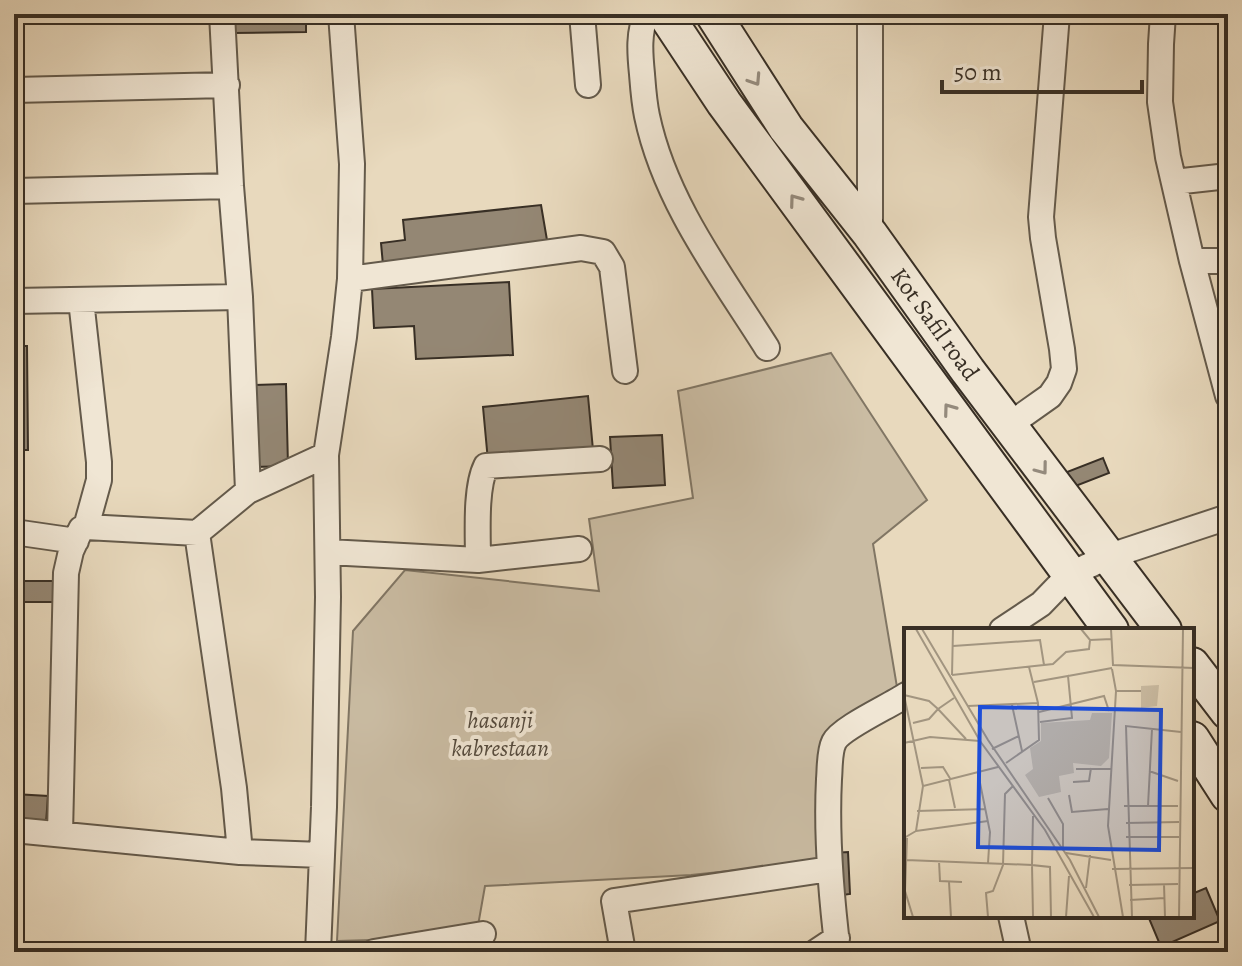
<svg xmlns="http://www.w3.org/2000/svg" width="1242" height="966" font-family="Alegreya,serif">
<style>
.green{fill:#cabca3;stroke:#817664;stroke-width:2}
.building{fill:#948774;stroke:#382f25;stroke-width:2}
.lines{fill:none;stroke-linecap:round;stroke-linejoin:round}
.minor-casing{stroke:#645a4b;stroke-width:28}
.secondary-casing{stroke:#382f25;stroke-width:38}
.minor{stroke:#f0e6d4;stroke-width:24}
.secondary{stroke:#f0e6d4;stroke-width:34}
.oneway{stroke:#948a7c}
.labels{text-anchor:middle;stroke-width:8;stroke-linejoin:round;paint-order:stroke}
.street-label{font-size:24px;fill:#382f25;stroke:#f0e6d4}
.park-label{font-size:24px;font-style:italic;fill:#554b3e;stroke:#f0e6d4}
.inset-road{fill:none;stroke:#a29580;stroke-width:2}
.view{fill:#1d4ed8;fill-opacity:0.15;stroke:#1d4ed8;stroke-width:4}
.inset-edge{fill:none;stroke:#382f25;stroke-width:4}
</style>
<rect width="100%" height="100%" fill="#e8d9bd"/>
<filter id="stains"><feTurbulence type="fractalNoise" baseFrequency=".0025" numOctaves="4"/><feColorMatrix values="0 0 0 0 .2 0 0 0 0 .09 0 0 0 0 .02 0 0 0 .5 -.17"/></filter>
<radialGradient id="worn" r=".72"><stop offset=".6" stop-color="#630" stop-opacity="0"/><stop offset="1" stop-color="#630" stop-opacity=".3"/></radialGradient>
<path class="green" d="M831 353 927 500 873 544 897 687 824 738 822 861 691 875 485 886 476 937 337 941 353 631 405 570 599 591 589 519 693 498 678 391Z"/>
<path class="building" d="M232 14H306V32L233 33Z
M541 205 548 246 383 265 381 243 405 240 403 220Z
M509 282 513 355 416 359 414 326 374 328 372 289Z
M14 346H27L28 450H14Z
M286 384 288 466 253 467 250 385Z
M588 396 593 450 488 461 483 407Z
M662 435 665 485 613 488 610 437Z
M1103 458 1109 473 1073 487 1067 472Z
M14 581H53V602H14Z
M14 794 48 796 46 823 14 821Z
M848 852 850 894 835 896 833 853Z
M1206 888 1220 921 1161 947 1148 916H1192V894Z"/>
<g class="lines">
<g class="minor-casing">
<path id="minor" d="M582 14 588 85
M647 14C638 31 640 54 642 74 643 87 644 102 647 116 665 202 721 275 767 348
M870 14V234
M1163 14 1161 44 1160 102 1168 157 1192 261 1228 396
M14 90 227 85
M1174 182 1228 176
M14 191 231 186
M1192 261H1228
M350 279 581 248 603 252 612 267 625 371
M14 301 240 297
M1009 425 1050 396 1059 383 1064 369 1062 349 1043 238 1041 217 1057 14
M248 491 326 455
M86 527 197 533
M14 532 76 541
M328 552 478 560 579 549
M478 560C478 534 475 488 486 466L600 459
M1002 630 1041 604 1069 575 1107 557 1228 517
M14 830 240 852 234 788 197 533 248 491 240 297 231 186 222 14
M60 834 66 573 71 551 81 529 86 527 99 480V462L81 300
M240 852 322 855
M1011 916 1019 952
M318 952 324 807 328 597 326 455 344 337 350 279 352 164 341 14
M374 952 483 934
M623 952 614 901 830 869
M816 952 837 938
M838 952C831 895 826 837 829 779 830 769 829 752 834 742 841 728 890 706 906 695"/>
</g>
<g class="secondary-casing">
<path id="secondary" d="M665 14 724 103 1111 630
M713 14 786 128 870 234 968 371 1164 630
M1192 665 1228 712
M1192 739 1228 795"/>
</g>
<use href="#minor" class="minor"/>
<use href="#secondary" class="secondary"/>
</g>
<defs><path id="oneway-chevron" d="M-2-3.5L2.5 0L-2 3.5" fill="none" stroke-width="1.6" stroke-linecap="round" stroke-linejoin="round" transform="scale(2)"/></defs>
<g class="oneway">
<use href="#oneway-chevron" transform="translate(755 80) rotate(57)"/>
<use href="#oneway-chevron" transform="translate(795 200) rotate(-126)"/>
<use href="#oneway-chevron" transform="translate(949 409) rotate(-126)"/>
<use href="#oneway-chevron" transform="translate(1042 469) rotate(53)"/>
</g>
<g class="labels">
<g class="street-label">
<text transform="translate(935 324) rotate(54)" y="8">Kot Safil road</text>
</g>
<g class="park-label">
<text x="500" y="728">hasanji<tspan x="500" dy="28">kabrestaan</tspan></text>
</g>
</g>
<g transform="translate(904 628)">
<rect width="290" height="290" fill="#e8d9bd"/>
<path d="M255 57 253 78 237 80V58ZM188 85H208L205 130 197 138 169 135 170 145 155 148 157 164 135 169 121 147 129 141 126 120 137 113V95L186 92Z" fill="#cabca3"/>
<path class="inset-road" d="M12 1 76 113 141 202 190 289M18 1 84 112 166 232 195 289M177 1 186 12 208 11M207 1 209 37 290 40M49 18 136 12 140 37M208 41 212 63 204 198 219 289M48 47 149 36 162 24 185 21 186 12M48 47 49 1M164 48 208 40M130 54 164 48 168 90 136 94M212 63H237M0 67 19 158M0 67 25 73 34 81 50 70M108 77 118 123M64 78 134 75M135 84 200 68 205 83M9 95 25 91 34 81 62 111M0 115 26 109 76 113M88 121 115 108M102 135 135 112 134 75 125 39M17 140 39 139 47 152M172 141H208M245 143 274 153M74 145 86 204 84 235M45 152 51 180M169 154 185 153 187 140M165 167 168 184 204 181M144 170 159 196V221M220 178H274M244 178 248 101M0 180V206M13 183 82 181M129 188 128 237 146 239 147 289M222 195 275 194M12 203 84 193M222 209H275M0 210 12 203 19 158 94 139M3 210 1 263 9 289M101 221H150M162 225 207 232M2 232 128 237 129 289M35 233 36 253 58 254M208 241 290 240M45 254 47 289M260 256 261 289M225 257 274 256M182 260 186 227M226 272 261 270M84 289 82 265 89 263 99 237 101 166 109 158M162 289 165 248M228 289 222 98 277 104M275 289 279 1"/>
<path class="view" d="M76 79 257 82 255 222 74 219Z"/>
<rect width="290" height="290" class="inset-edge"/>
</g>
<rect width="1242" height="966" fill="none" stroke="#e8d9bd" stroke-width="48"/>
<rect x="16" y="16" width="1210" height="934" fill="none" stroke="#382f25" stroke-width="4"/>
<rect x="24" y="24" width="1194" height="918" fill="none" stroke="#382f25" stroke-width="2"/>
<path d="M942 80v12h200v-12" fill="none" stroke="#382f25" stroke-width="4"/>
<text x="954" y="80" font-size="24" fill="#382f25" stroke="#f0e6d4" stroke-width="6" paint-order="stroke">50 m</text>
<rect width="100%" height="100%" filter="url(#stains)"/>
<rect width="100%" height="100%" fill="url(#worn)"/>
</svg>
